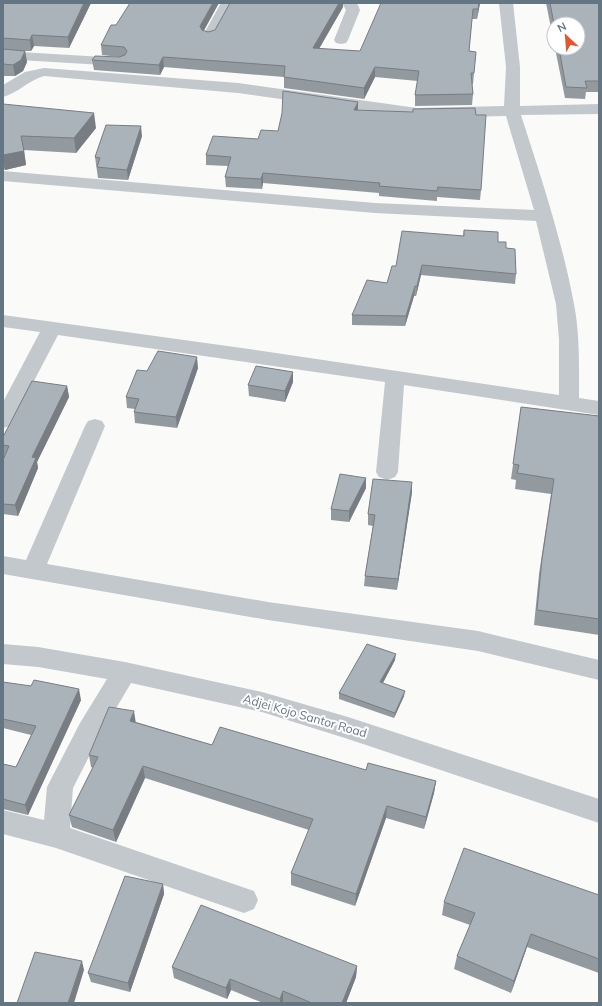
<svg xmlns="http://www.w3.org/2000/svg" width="602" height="1006" font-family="Mulish,sans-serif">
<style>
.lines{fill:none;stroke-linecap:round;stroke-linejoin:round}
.minor{fill:#c3c8cc;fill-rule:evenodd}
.wall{fill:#929a9f}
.shaded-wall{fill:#777d82}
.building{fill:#aab3b9;stroke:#777d82}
.labels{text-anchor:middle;stroke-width:4;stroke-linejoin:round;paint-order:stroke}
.street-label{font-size:12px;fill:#657683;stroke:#fff}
</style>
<rect width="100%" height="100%" fill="#fafaf8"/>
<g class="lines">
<path class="minor" d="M221 3H235L214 40 209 41 204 40 202 37Z
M342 3H357L360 10 348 40 346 43 341 44 336 43 334 40 346 10Z
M499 3H513L520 67V106L599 104V114L521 115C541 177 562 240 574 304 580 335 579 367 579 398L599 401V415L404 385 398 472 395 477 387 480 379 477 376 472 385 382 58 335 13 421 10 426 3 428V402L40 332 3 327V315L249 349 559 395V340L556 304 536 221 375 213 3 181V171L375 203 534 210 506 116 417 118 238 93 44 76C29 80 18 93 3 97V85L25 72 44 68 238 83 417 108 504 106 506 67Z
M3 51 120 58 125 59 127 62 125 65 120 66 3 59Z
M95 419 102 421 105 426 47 564 268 602 478 631 599 660V680L478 651 268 620 3 574V556L26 560 85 426 88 421Z
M3 644 38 647 125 662 262 692 348 717 599 799V823L348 739 262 712 131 683 98 739 73 788 70 828 254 891 258 900 254 909 244 913 56 848 3 834V810L44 820 47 787 80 723 107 679 38 667 3 664Z"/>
</g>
<path class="wall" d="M3 3H91L69 48 34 46 31 51H25L27 62 23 71 15 76H3Z
M480 3 477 19H472L469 51 476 52 473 84H472L473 94 472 105 415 106V95L418 81 375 77 364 99 284 88V77L164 67 160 75 94 70 92 60 119 57 102 55 101 45 204 31 208 32 343 7 319 49 360 51Z
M546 3H599V92H586L585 99 565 98 555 48H578L554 24V43Z
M3 105 96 128 76 153 24 150 26 165 5 170 3 168Z
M358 110 481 190 480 200 437 197V201L379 196V193L263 183 262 189 226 187 225 177 228 166 206 165V155L258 139 278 131Z
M142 136 128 180 98 178 95 157Z
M464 230 498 242 506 248 516 274 515 284 421 275 416 296H414L405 326 352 325V315L387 283 396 266 463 236Z
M198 368 177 428 135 423 134 412 135 409 127 408 126 397 147 371Z
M293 382 285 402 249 396 248 385Z
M67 386 69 397 37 462 38 468 18 516 3 514V460L5 456H3V437Z
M521 407 599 416V635L534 625 539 574 551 494 515 489 516 480 511 479Z
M366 478V488L349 522 331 520V509Z
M412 492 397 590 364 586 365 576 373 526 368 525V514Z
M395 660 383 683 404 696 394 718 339 699V693Z
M3 682 81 700 28 815 3 809V764L16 767 31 735 3 728Z
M136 722 212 745 436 781 434 793 424 829 386 818 355 906 291 885V873L309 830 145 778 116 842 72 827 69 815 93 768 91 767 89 755Z
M163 884 164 894 130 992 91 982 88 973Z
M599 895V973L527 947 511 993 454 969 457 956 470 925 442 915 444 902Z
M357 966 356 977 346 1003H284L283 1002V1003H263L231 990 227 999 174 978 172 967Z"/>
<path class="shaded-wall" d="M84 3H91L69 48 68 37Z
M213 3H219L201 36 200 26Z
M339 3H343V7L313 59V48Z
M479 3H480L477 19 478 9Z
M32 35 34 46 31 51 30 40Z
M25 51 27 62 23 71 15 76 13 65Z
M163 57 164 67 160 75 159 65Z
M375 67V77L364 99V88Z
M358 102V111L354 110Z
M94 113 96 128 76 153 74 138Z
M141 126 142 136 128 180 127 170Z
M24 151 26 165 5 170 3 161V155Z
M263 173V183L262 189 261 179Z
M422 265 421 275 416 296 417 286Z
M415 286 414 296 405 326 406 316Z
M197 357 198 368 177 428 176 417Z
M293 372V382L285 402V391Z
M67 386 69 397 37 462 38 468 18 516 15 505 32 457Z
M366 478V488L349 522V511Z
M412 482V492L397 590 398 579Z
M396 654 395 660 380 688V682Z
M79 689 81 700 28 815 25 805Z
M405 691 404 696 394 718 395 713Z
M134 711 136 724 130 721Z
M143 766 145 778 116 842 113 830Z
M436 781 434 793 424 829 426 817Z
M387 806 386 818 355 906 356 894Z
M163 884 164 894 130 992 128 983Z
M531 934 527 947 511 993 514 981Z
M82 961 84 970 74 1003H68Z
M357 966 356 977 346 1003H342Z
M230 979 231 990 227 999 226 988Z
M283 991V1003H280V999Z"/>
<path class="building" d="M3 3H84L68 37 32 35 30 40 3 38Z
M130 3H213L200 26 202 30 208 32 215 30 230 3H339L313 48 360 51 381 3H479L478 9H473L469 51 476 52 474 73H471L473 94 415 95 419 71 375 67 364 88 284 77 285 66 163 57 159 65 92 60 95 56 119 57 125 55 127 51 124 47 101 45 111 25H116Z
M550 3H599V81H585L587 88 566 87 559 48H578V24H554Z
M3 49 25 51 21 60 13 65 3 64Z
M283 91 358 102 354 110 413 112V109L475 108 476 115H486L481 190 438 187 437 191 379 186 380 183 263 173 261 179 225 177 231 157 206 155 213 136 258 139 261 130 278 131 282 113Z
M3 104 94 113 74 138 21 136 24 151 3 155Z
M106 125 141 126 127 170 97 167 100 158 95 157Z
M464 230 498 232V242H506V248L515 249 516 274 422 265 417 286H415L406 316 352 315 367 280 387 283 392 266H396L402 231 464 236Z
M158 351 197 357 176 417 134 412 139 399 126 397 137 370 147 371Z
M256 366 293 372 285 391 248 385Z
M32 381 67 386 32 457 36 458 15 505 3 504V460L9 446 3 445V437Z
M521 407 599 416V619L537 610 542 559 554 479 517 473 519 465 513 464Z
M340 474 366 478 349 511 331 509Z
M373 479 412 482 398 579 365 576 375 515 368 514Z
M367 644 396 654 380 682 405 691 395 713 339 693Z
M34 680 79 689 25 805 3 799V764L16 767 36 726 3 719V682L31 686Z
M109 707 134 711 130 721 212 745 220 727 366 770 368 763 436 781 426 817 387 806 356 894 291 873 313 819 143 766 113 830 69 815 98 757 89 755Z
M464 848 599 895V959L531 934 514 981 457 956 475 913 444 902Z
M125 876 163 884 128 983 88 973Z
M201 905 357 966 342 1003H312L283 991 280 999 230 979 226 988 172 967Z
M35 952 82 961 68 1003H17Z"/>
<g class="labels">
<g class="street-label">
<text transform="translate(305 716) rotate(16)" y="4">Adjei Kojo Santor Road</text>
</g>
</g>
<rect width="602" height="1006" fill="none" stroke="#657683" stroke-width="8"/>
<g transform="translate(566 36) rotate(334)"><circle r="19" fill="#ffffff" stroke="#c1c8cd"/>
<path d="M0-3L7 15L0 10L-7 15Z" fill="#e4572e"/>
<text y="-6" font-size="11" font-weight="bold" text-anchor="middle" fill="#657683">N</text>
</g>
</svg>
